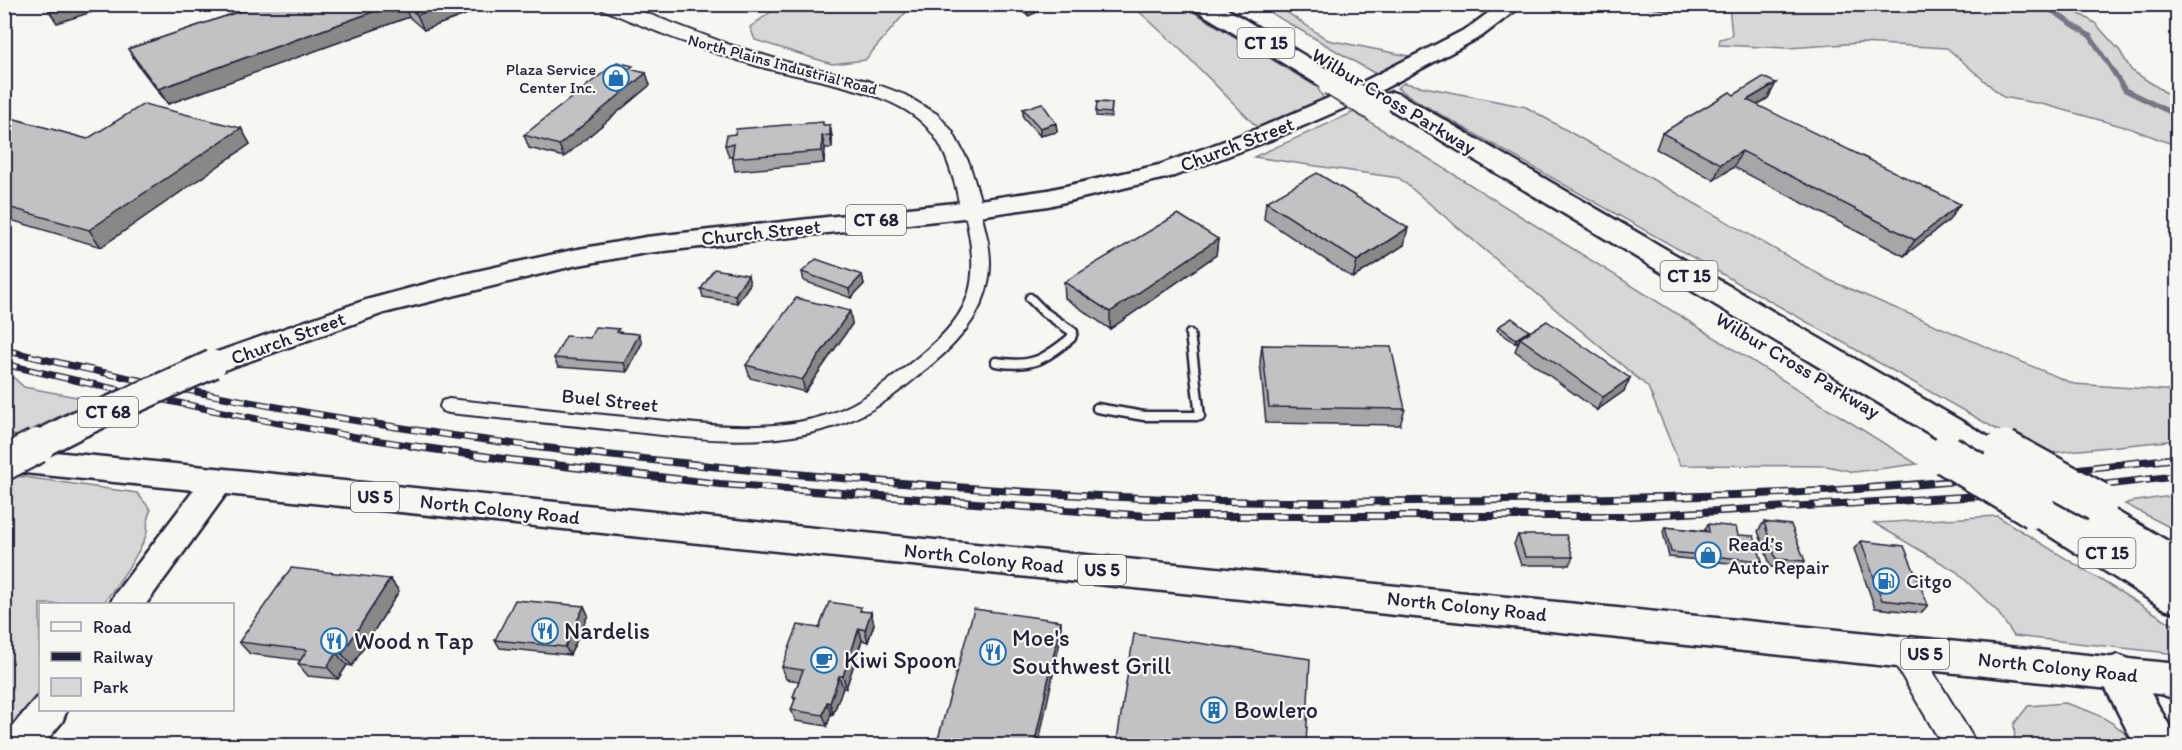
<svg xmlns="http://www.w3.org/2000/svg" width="2182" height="750" font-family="Itim,sans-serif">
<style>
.green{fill:#d7d7d7;stroke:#7c7c89;stroke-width:1.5}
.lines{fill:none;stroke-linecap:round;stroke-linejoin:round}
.stream{stroke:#757583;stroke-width:5}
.lane-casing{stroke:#22223b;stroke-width:13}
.street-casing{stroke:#22223b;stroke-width:4}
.secondary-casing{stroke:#22223b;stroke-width:4}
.primary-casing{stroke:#22223b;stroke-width:5}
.highway-casing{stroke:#22223b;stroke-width:5}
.lane{stroke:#f6f6f2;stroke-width:8}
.street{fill:#f6f6f2;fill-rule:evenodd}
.secondary{fill:#f6f6f2;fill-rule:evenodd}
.primary{fill:#f6f6f2;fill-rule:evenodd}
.highway{fill:#f6f6f2;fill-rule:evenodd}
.rail-far1-casing{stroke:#22223b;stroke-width:7}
.rail-casing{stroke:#22223b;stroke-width:8}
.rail-far1{stroke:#f6f6f2;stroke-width:4.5;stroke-dasharray:13;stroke-linecap:butt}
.rail{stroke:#f6f6f2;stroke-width:5;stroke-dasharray:16;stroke-linecap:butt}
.primary-bridge-far1-casing{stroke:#22223b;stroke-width:32;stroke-linecap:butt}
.primary-bridge-casing{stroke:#22223b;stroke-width:38;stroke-linecap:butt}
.highway-bridge-far1-casing{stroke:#22223b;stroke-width:29;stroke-linecap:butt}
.highway-bridge-casing{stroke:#22223b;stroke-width:44;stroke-linecap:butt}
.primary-bridge-far1{stroke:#f6f6f2;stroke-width:27}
.primary-bridge{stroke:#f6f6f2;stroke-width:34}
.highway-bridge-far1{stroke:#f6f6f2;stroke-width:26}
.highway-bridge{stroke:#f6f6f2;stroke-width:39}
.wall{fill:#a7a7a9;stroke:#22223b;stroke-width:1.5}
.shaded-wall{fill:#888889;stroke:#22223b;stroke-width:1.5}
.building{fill:#c2c2c4;stroke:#22223b;stroke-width:1.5}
.labels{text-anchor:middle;stroke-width:4.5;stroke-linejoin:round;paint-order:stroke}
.far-street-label{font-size:16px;fill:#22223b;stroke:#f6f6f2}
.far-poi-label{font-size:16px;fill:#22223b;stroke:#f6f6f2;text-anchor:end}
.shield{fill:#f6f6f2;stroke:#626272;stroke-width:1.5}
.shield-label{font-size:18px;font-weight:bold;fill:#22223b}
.street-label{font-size:20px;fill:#22223b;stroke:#f6f6f2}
.poi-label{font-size:20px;fill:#22223b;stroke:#f6f6f2;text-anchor:start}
.near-poi-label{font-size:24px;fill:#22223b;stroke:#f6f6f2;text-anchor:start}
</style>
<rect width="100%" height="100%" fill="#f6f6f2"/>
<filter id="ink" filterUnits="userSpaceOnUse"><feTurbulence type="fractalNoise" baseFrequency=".0167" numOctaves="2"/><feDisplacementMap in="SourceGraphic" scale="12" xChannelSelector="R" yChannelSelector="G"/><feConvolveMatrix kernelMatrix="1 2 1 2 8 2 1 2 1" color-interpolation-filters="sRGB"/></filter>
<g filter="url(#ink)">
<path class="green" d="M780 5 912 4V5L865 60 832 64 755 40 750 27Z
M1132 5H1182L1317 87 1324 99 1258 128 1180 49Z
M1257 5H1276L1328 40 1409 56 1381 77Z
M1729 5H2065L2095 23 2120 51 2131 70 2177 100V146L2132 129 2046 105 2003 97 1947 48 1861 43 1788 48 1719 45 1720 39 1732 36Z
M1404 83 1526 107 1829 280 2074 384 2177 391V440L2040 454 1422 104 1397 88Z
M1354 112 1917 464 1854 472 1827 466 1680 465 1648 387 1399 178 1254 157Z
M5 376 14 378 24 387 93 400 19 436 5 434Z
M17 476 137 493 151 510C144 521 150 526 146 536 135 561 118 583 103 604H40V693L5 744V482Z
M2177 495V531L2125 504 2130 502Z
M1997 516 2177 627V654L2014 636 1997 611 1957 572 1874 523Z
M2065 703C2098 713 2113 720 2138 745H2015L2014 724 2028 706Z"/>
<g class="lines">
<path class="stream" d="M2033 4 2054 12 2090 36 2125 90 2178 116"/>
<g class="lane-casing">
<path id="lane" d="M996 362C1031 368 1044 360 1071 338L1073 332 1044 312 1030 298
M1097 408 1144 416H1200L1190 334"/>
</g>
<g class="street-casing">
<path id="street" d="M972 204 980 209C984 226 990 244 990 262 991 304 962 340 931 365 904 388 875 412 841 424 769 450 690 438 616 430 560 424 505 419 449 413L442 411 440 406 442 401 449 399C511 406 573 412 635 418 698 424 768 435 830 414 863 403 891 379 918 357 977 309 980 280 964 209Z"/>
</g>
<g class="secondary-casing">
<path id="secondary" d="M597 4H622L730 45 786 62 868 81 905 95 937 114 952 131 969 163 983 209 980 214 972 216 964 214C959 206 958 197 956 188 950 167 943 144 927 127 891 88 807 80 758 66 704 51 651 30 600 8Z
M1904 638 1915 642 1978 746H1943L1888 652 1893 642Z"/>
</g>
<g class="primary-casing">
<path id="primary" d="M1500 4H1524L1482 36 1365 99 1273 139 1174 176 1048 206 972 217 646 253 573 266 384 313 213 374 203 371 199 364 203 357 366 300 455 276 573 250 646 237 972 201 1048 190 1159 165 1257 129 1349 89 1468 28Z
M4 447 2178 664V696L226 494 146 604H110L115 594 194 490 4 471Z
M40 697V710H67L62 722 42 746H4L6 734 36 698Z"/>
</g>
<g class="highway-casing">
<path id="highway" d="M1191 4H1219L1340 77 1344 82 1340 87 1331 90 1322 87 1194 9Z
M1392 92 1401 95 1999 443 2005 452 1999 461 1987 465 1975 461 1383 105 1379 100 1383 95Z
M2074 490 2087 494 2178 547V613L2164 609 2023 519 2018 509 2023 499 2036 494 2056 503 2061 494Z
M2118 655 2132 660 2173 732 2178 746H2135L2098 673 2104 660Z
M2176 662H2178V700L2163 695 2155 680 2161 667Z"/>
</g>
<use href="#lane" class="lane"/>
<use href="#street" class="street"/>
<use href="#secondary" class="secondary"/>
<use href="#primary" class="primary"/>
<use href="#highway" class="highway"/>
<g class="rail-far1-casing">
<path id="rail-far1" d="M4 350C181 392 360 425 540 447
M4 364C143 396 281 427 422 447"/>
</g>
<g class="rail-casing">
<path id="rail" d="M411 446 511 460 720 484 1147 516H1631L2035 493 2178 476
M528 446C748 472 969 492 1191 500 1293 504 1396 501 1498 500 1612 498 1725 497 1839 490 1952 483 2065 471 2178 458"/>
</g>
<use href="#rail-far1" class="rail-far1"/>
<use href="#rail" class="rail"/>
<g class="primary-bridge-far1-casing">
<path id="primary-bridge-far1" d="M34 447 77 425 213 364"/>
</g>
<g class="primary-bridge-casing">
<path id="primary-bridge" d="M4 463 37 446"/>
</g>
<g class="highway-bridge-far1-casing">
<path id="highway-bridge-far1" d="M1331 82 1376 109"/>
</g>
<g class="highway-bridge-casing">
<path id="highway-bridge" d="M2004 450 2098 502
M1947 455 2036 509"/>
</g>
<use href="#primary-bridge-far1" class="primary-bridge-far1"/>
<use href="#primary-bridge" class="primary-bridge"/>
<use href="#highway-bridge-far1" class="highway-bridge-far1"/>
<use href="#highway-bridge" class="highway-bridge"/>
</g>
<path class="wall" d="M262 4H488L489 6 424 30 409 17 168 104 138 65 128 49Z
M1011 4H1054V5L1028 16Z
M1620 4H1676L1674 11Z
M635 70 650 85 564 157 529 148 524 135Z
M1776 83 1768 98 1757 105 1949 220 1904 256 1734 167 1714 180 1656 149 1662 133 1734 95Z
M1097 102 1112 103 1111 117 1096 116Z
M1023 109 1056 123 1057 132 1040 136 1023 117Z
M4 116 87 139 241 128 250 144 101 247 4 218Z
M830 125 832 137V148H825L824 163 735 171 732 157H729L725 145 735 134Z
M1266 202 1404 245 1353 278 1264 219Z
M1218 239 1216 255 1110 329 1065 298 1064 282Z
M802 272 862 275 864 284 851 298 804 281Z
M750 284 737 303 703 297 701 289Z
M850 311 852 324 805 392 750 378 746 365Z
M1499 326 1529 333 1630 378 1624 391 1597 410 1515 351 1519 341 1515 343 1497 330Z
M621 333 642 343 627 372 558 367 554 358 590 338Z
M1262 345 1405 409 1400 425 1266 423 1260 362Z
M1764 522 1805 561 1799 570 1771 567 1758 531Z
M1708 524 1738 535 1762 561 1759 566 1669 557 1663 532 1665 527 1706 531 1705 529Z
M1518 535 1573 557 1569 565H1521L1514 544Z
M1861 541 1928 605 1921 613 1875 608 1854 549Z
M390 579 399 591 352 666 347 665 338 679 308 676 298 664 300 660 250 654 239 642Z
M584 606 588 615 570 655 500 648 495 640Z
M862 611 874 624 868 642 862 640 846 688H843L833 714H831L827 726 796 721 791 710 795 701 793 697 799 681 786 679 782 667 819 628Z"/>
<path class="shaded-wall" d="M59 4H117L57 23 47 8Z
M395 4H403L409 17 168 104 158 89Z
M447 4H488L489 6 424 30 417 15Z
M1027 4H1054V5L1028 16Z
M646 73 650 85 564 157 559 145Z
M1776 83 1768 98 1740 116 1747 100Z
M1056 123 1057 132 1040 136V128Z
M830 125 832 137V148L830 135Z
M241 128 250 144 101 247 89 230Z
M822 136 825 148 824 163 822 151Z
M1742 151 1734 167 1714 180 1721 164Z
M1960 204 1949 220 1904 256 1915 240Z
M1408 228 1404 245 1353 278 1357 261Z
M1218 239 1216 255 1110 329V312Z
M748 275 750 284 737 303 735 295Z
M862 275 864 284 851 298 849 289Z
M850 311 852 324 805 392 802 380Z
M1529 331 1528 335 1520 338 1519 341 1515 343 1516 339Z
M639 334 642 343 627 372 624 363Z
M1630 378 1624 391 1597 410 1603 397Z
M390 579 399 591 352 666 342 654Z
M584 606 588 615 570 655 565 647Z
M871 612 874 624 868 642 865 630Z
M1061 621V637L1038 746H1034Z
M859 628 862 640 846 688 843 676Z
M336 653 347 665 338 679 327 667Z
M839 676 843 688 833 714 830 703Z
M827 702 831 714 827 726 823 715Z"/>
<path class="building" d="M44 4H59L47 8Z
M262 4H395L158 89 128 49Z
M405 4H447L417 15Z
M617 62 633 66 629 69 646 73 559 145 524 135Z
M1763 77 1776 83 1747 100 1960 204 1915 240 1742 151 1721 164 1662 133 1730 92 1734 95Z
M1097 102 1112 103 1111 113 1096 112Z
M1042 103 1056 123 1040 128 1023 109Z
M144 104 241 128 89 230 4 206V116L87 139Z
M823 122V125H830V135L822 136V151L732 158 734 144 725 145 727 135 735 134 736 129Z
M1317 173 1408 228 1357 261 1266 202Z
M1178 214 1218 239 1110 312 1064 282Z
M816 259 862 275 849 289 802 272Z
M714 269 748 275 735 295 701 289Z
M796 298 850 311 802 380 746 365Z
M1512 318 1529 331 1516 339 1499 326Z
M1547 321 1630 378 1603 397 1520 338Z
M595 327 619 329 617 332 639 334 624 363 554 358 566 336 590 338Z
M1262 345 1391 347 1405 409 1269 407Z
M1764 522 1791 525 1805 561 1776 559Z
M1708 524 1736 527 1738 535 1754 536 1762 561 1671 552 1665 527 1709 532Z
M1518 535H1566L1573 557H1525Z
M1861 541 1904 546 1928 605 1882 600Z
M291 568 390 579 342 654 336 653 327 667 298 664 307 650 239 642Z
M515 600 584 606 565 647 495 640Z
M829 602 861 607 860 611 871 612 865 630 859 628 843 676H839L830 703 827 702 823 715 791 710 796 697H793L803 670 782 667 798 625 819 628Z
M974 609 1061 621 1034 746H936Z
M1134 634 1310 659 1306 746H1116Z"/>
</g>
<defs>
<g id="shop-ring" transform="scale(1.35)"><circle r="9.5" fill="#f6f6f2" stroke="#1f6fb2" stroke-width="1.5"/><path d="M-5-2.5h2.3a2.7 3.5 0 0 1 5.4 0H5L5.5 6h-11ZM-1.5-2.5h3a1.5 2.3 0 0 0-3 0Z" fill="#1f6fb2"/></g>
<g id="fuel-ring" transform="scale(1.35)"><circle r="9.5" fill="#f6f6f2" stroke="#1f6fb2" stroke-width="1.5"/><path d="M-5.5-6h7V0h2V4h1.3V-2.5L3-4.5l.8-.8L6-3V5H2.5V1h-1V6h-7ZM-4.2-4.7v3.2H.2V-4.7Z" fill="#1f6fb2"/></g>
<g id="restaurant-ring" transform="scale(1.35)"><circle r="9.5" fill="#f6f6f2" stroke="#1f6fb2" stroke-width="1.5"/><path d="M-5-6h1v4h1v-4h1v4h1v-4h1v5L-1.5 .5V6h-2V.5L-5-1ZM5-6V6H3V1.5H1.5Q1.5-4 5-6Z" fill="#1f6fb2"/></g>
<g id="cafe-ring" transform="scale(1.35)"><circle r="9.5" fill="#f6f6f2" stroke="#1f6fb2" stroke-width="1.5"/><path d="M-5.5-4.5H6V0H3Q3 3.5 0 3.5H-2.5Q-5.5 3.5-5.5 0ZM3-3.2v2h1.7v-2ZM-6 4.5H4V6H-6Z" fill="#1f6fb2"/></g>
<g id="building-ring" transform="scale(1.35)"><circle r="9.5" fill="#f6f6f2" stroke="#1f6fb2" stroke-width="1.5"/><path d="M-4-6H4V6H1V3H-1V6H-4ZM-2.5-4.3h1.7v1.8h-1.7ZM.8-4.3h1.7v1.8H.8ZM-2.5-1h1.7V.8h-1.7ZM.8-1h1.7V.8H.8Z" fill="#1f6fb2"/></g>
</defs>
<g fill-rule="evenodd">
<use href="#shop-ring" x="616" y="78"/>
<use href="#shop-ring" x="1708" y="555"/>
<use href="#fuel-ring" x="1886" y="581"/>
<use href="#restaurant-ring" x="545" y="631"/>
<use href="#restaurant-ring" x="334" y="641"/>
<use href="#restaurant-ring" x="993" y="652"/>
<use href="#cafe-ring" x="824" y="660"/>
<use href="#building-ring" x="1214" y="710"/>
</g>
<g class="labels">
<g class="far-street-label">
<text transform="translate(783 64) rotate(15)" y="6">North Plains Industrial Road</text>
</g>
<g class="far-poi-label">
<text x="596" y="75">Plaza Service<tspan x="596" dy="18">Center Inc.</tspan></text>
</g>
<g class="shield">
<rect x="1237.5" y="28" width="57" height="30" rx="4.5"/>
<rect x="846" y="205" width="60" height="30" rx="4.5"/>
<rect x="1660.5" y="261" width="57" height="30" rx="4.5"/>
<rect x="78" y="397" width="60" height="30" rx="4.5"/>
<rect x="351" y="482" width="48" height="30" rx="4.5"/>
<rect x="2078.5" y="538" width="57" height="30" rx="4.5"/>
<rect x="1078" y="555" width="48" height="30" rx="4.5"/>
<rect x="1901" y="639" width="48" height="30" rx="4.5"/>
</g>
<g class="shield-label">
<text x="1266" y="49">CT 15</text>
<text x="876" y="226">CT 68</text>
<text x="1689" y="282">CT 15</text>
<text x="108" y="418">CT 68</text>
<text x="375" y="503">US 5</text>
<text x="2107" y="559">CT 15</text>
<text x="1102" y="576">US 5</text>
<text x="1925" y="660">US 5</text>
</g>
<g class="street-label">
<text transform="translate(1394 101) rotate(31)" y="7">Wilbur Cross Parkway</text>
<text transform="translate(1237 144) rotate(-21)" y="7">Church Street</text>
<text transform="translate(761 232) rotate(-6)" y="7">Church Street</text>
<text transform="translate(288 338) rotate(-20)" y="7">Church Street</text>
<text transform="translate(1798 365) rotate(31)" y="7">Wilbur Cross Parkway</text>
<text transform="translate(610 400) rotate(6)" y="7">Buel Street</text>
<text transform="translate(500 509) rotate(6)" y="7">North Colony Road</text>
<text transform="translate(984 558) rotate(6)" y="7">North Colony Road</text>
<text transform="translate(1467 606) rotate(6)" y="7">North Colony Road</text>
<text transform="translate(2058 667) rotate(6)" y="7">North Colony Road</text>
</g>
<g class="poi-label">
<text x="1728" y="551">Read’s<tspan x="1728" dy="23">Auto Repair</tspan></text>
<text x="1906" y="588">Citgo</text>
</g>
<g class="near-poi-label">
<text x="564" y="639">Nardelis</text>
<text x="1012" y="646">Moe's<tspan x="1012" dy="28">Southwest Grill</tspan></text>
<text x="354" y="649">Wood n Tap</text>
<text x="844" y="668">Kiwi Spoon</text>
<text x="1234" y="718">Bowlero</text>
</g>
</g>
<rect width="2182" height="750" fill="none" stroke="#f6f6f2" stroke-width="24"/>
<rect x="12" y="12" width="2158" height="726" fill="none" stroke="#22223b" stroke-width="2" filter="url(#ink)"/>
<rect x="39" y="603" width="195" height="108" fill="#f6f6f2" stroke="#a1a1a9" stroke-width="1.5"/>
<rect x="51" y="622" width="30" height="9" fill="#f6f6f2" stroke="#a1a1a9" stroke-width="1.5"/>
<text x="93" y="633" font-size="18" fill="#22223b">Road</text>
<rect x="51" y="652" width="30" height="9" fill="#22223b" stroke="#a1a1a9" stroke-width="1.5"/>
<text x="93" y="663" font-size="18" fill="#22223b">Railway</text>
<rect x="51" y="678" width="30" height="18" fill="#d7d7d7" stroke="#a1a1a9" stroke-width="1.5"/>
<text x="93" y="693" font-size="18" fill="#22223b">Park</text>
</svg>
